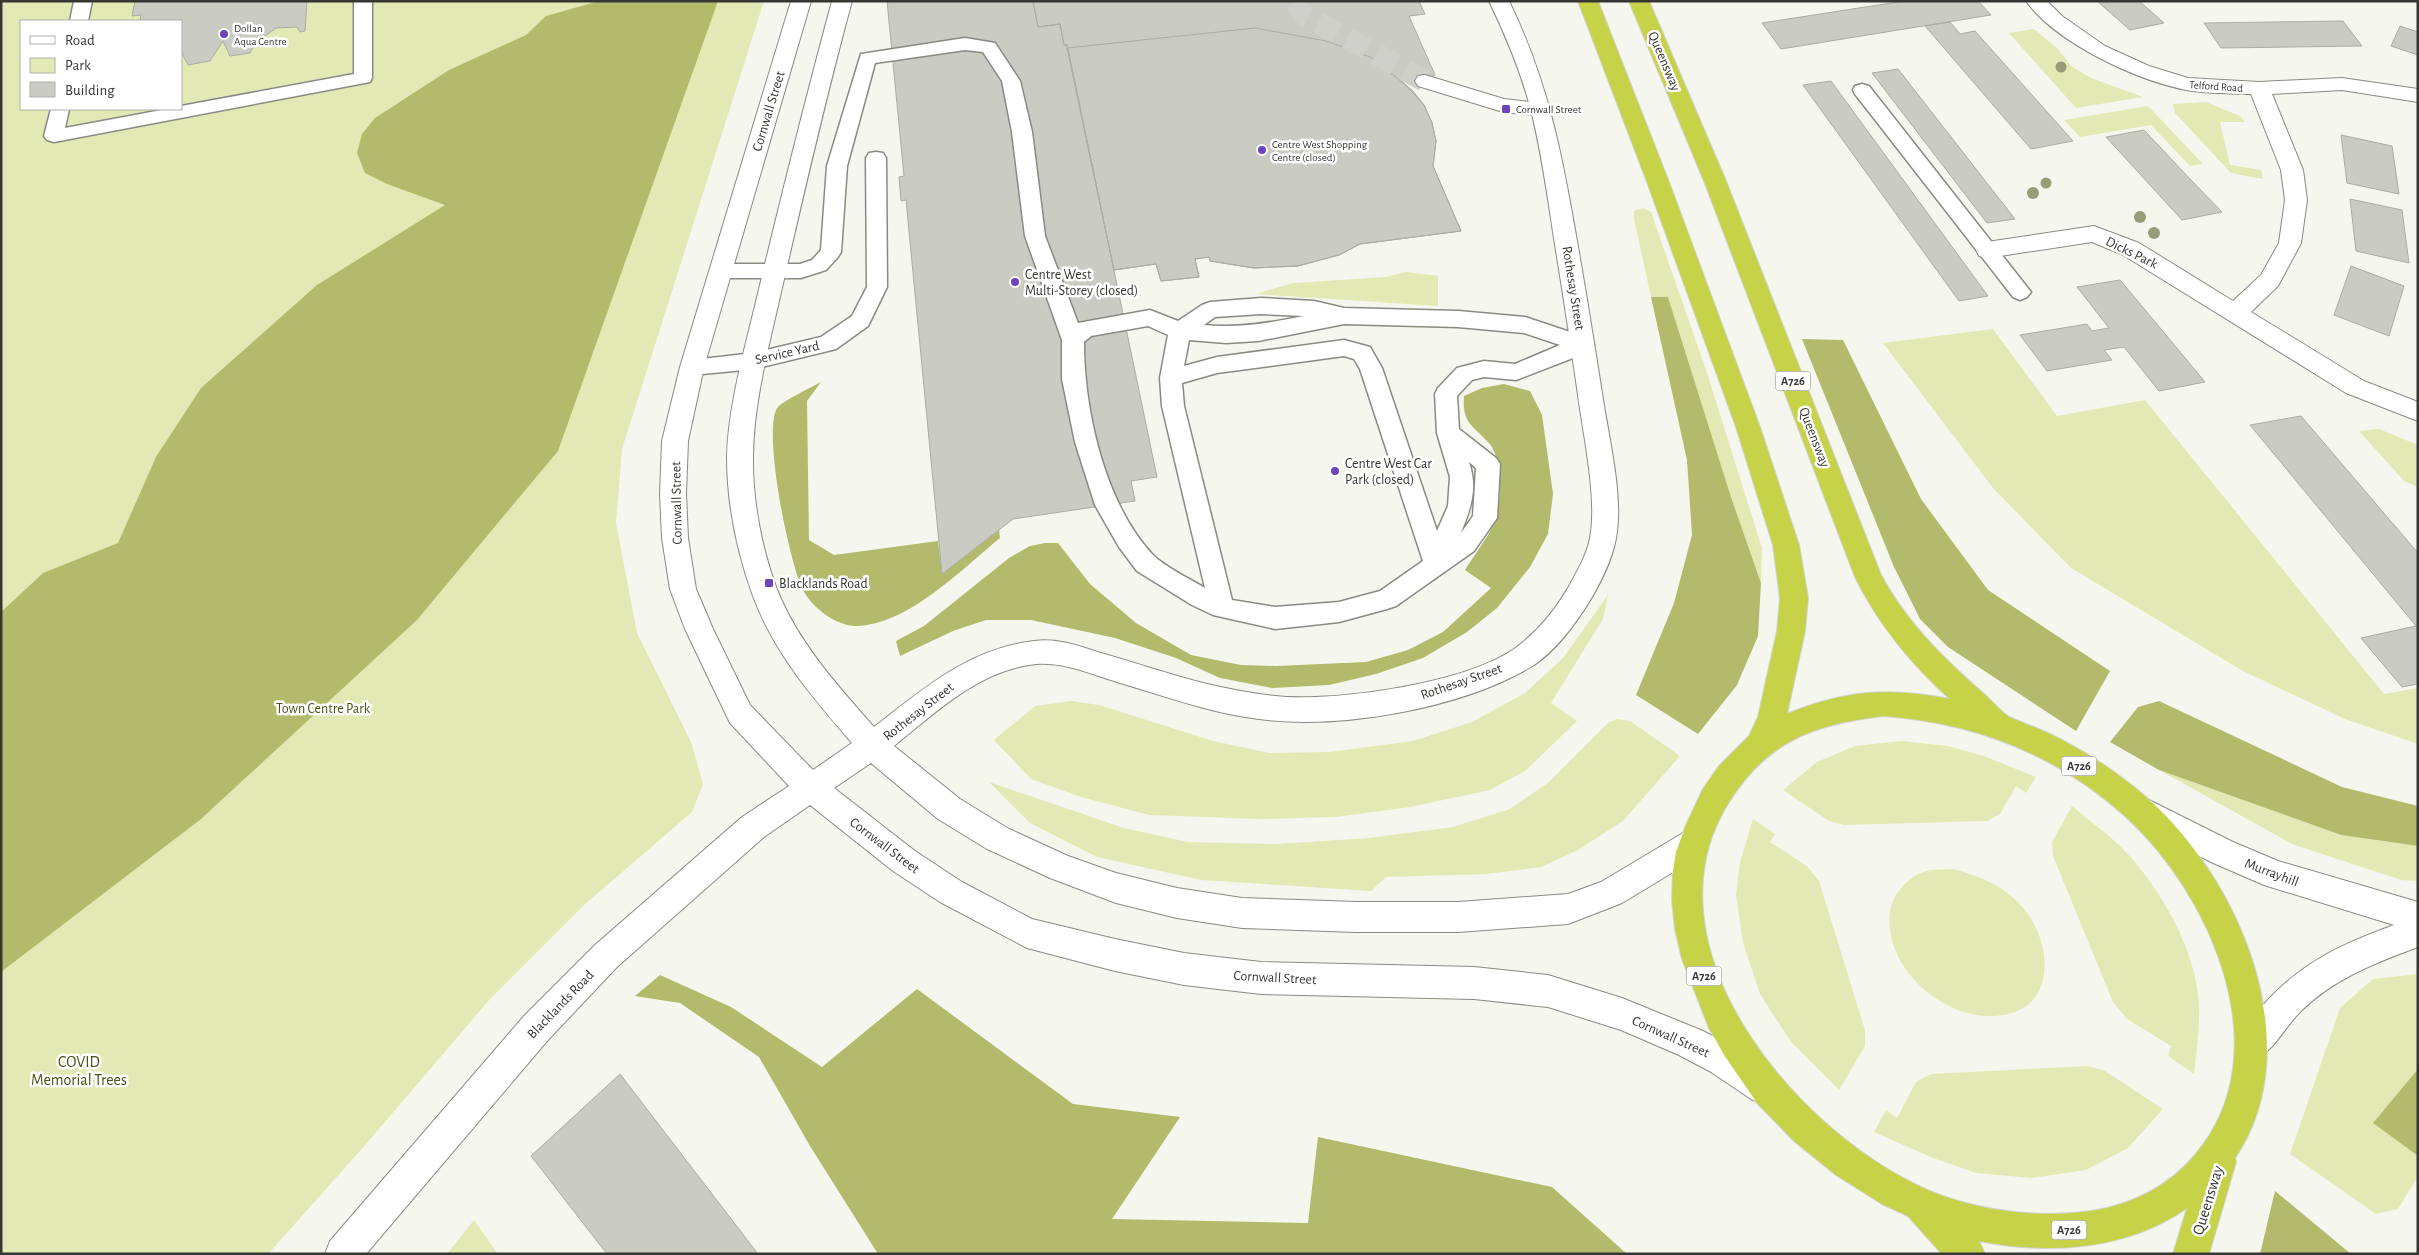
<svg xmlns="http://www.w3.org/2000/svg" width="2419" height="1255" font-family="'Alegreya Sans',sans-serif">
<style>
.green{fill:#e2e9b4;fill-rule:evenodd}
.forest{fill:#b2bb6c}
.building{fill:#cacbc3;stroke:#abada5}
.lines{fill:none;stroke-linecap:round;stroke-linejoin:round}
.street-tunnel{stroke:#cfd0c9;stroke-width:22;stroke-dasharray:22 11;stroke-linecap:butt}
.lane-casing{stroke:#898b83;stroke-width:3}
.street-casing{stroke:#898b83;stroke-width:2}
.secondary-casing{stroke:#898b83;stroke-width:2}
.highway-casing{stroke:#d3d3d2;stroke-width:2}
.lane{fill:#fff;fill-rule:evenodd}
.street{fill:#fff;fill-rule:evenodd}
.secondary{fill:#fff;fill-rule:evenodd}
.highway{fill:#c6d248;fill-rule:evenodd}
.tree{fill:#989c78}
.poi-dot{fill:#6c45bd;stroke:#fff;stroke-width:2}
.labels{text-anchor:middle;stroke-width:5;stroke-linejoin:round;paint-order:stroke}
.far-poi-label{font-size:11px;fill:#363633;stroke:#fff;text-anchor:start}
.far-street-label{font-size:11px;fill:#363633;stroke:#fff}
.shield{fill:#fff;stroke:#727270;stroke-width:1}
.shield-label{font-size:12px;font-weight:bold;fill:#363633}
.street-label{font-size:14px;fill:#363633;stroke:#fff}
.poi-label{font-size:14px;fill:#363633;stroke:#fff;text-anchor:start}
.park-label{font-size:14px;fill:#4c5117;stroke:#fff}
.near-park-label{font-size:16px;fill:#4c5117;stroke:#fff}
.near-street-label{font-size:16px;fill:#363633;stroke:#fff}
</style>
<rect width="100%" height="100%" fill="#f5f7ee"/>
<path class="green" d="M1 1H764L622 449 616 523 637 633 691 742 703 784 692 812 584 905 490 999 367 1143 268 1254H1ZM21 21H181V109H21Z
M2034 29 2058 49 2071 66 2091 78 2143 97 2076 108 2009 33Z
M2206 102 2240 116 2245 122H2220L2230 165 2261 170 2263 179 2231 173 2175 113 2173 104Z
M2148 106 2203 164 2190 166 2151 125 2080 137 2064 120Z
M1643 208 1651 212 1708 376 1762 548 1761 583 1731 497 1668 297H1651L1634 219V211Z
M1406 272 1438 276V306L1256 294 1293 283 1385 277Z
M1993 329 2057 416 2145 400 2384 694 2418 688V744L2345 719 2243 671 2071 568 1993 488 1883 343Z
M2379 429 2418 445V487L2404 481 2359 431Z
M1608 595 1603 619 1551 703 1577 721 1525 771 1490 790 1410 807 1336 817 1261 819 1149 815 1081 797 1031 779 994 740 1035 706 1071 701 1099 705 1213 741 1269 753 1329 752 1413 741 1472 722 1525 693 1563 658Z
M1618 719 1630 721 1680 756 1623 821 1578 850 1541 867 1486 874 1386 877 1371 891 1201 880 1097 857 1030 823 989 782 1124 828 1188 842 1276 844 1369 838 1453 827 1510 809 1549 782 1609 722Z
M1902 741 1948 746 1984 756 2036 777 2026 793 2016 786 2000 814 1987 821 1844 825 1829 821 1783 790 1817 762 1855 746Z
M2159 770 2341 835 2418 846V881L2401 880 2292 844Z
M2072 806C2087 819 2104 831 2119 845 2154 879 2189 937 2197 987 2202 1015 2197 1045 2194 1074L2168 1056 2171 1046 2127 1019 2113 1002 2053 856 2052 842Z
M1753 819 1775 834 1770 842 1807 866 1819 881 1865 1030V1046L1839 1090 1791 1042 1760 994 1743 943 1736 895 1740 862Z
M1953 869C1980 876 2007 887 2025 910 2054 947 2056 1013 1995 1016 1948 1019 1895 977 1890 929 1888 913 1891 899 1902 887 1909 879 1919 872 1931 870 1938 869 1946 870 1953 869Z
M2418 974V1069L2374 1123 2418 1156V1176L2398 1209 2376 1214 2290 1154 2340 1008 2373 979Z
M2088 1066 2105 1071 2163 1109 2128 1148 2086 1170 2032 1178 1976 1173 1933 1158 1874 1132 1886 1110 1897 1118 1916 1082 1931 1074Z
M474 1220 498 1254H446H447Z"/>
<path class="forest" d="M599 1H718L558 451 417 620 201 819 1 972V612L43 573 118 543 156 457 201 388 317 285 445 205 387 184 365 173 357 153 362 134 375 118 449 70 526 35 546 16Z
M1651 297H1668L1731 497 1761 583 1758 636 1737 685 1698 734 1636 695 1674 603 1692 535 1687 460Z
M1802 339 1843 340 1921 499 1988 590 2110 671 2076 731 1948 647 1920 619 1894 567Z
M821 382 807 401 809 540 834 555 938 541 942 574 999 529 1000 538C962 569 908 625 856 626 837 626 814 609 804 592 790 568 761 427 778 407 783 401 812 387 821 382Z
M1504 384 1530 391 1542 415 1553 494 1548 534 1530 567 1497 608 1467 632 1423 658 1376 674 1329 685 1272 688 1220 678 1176 658 1115 638 1031 620H986L953 631 900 656 896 641 924 626 1009 558 1030 546 1045 543H1058L1090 584 1136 623 1191 655 1241 665 1276 666 1366 662 1408 650 1443 632 1491 588 1465 570C1474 555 1488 538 1495 521 1502 503 1503 459 1489 443 1473 425 1462 424 1464 396L1482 388Z
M2159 701 2342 787 2418 806V846L2341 835 2159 770 2110 742 2138 707Z
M660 975 731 1007 822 1067 917 989 1073 1104 1180 1117 1112 1219 1308 1223 1318 1137 1552 1187 1627 1254H878L810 1146 759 1057 680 1003 635 996Z
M2418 1069V1156L2373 1123Z
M2275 1191 2351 1254H2260Z"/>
<path class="building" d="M135 1H307L305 31 300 32 297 27 276 28 265 36 259 37 250 53 230 56 223 41 210 61 188 65 181 51V21H140L141 15 132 16Z
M887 1H1033L1038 27 1060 24 1064 45H1067L1157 477 1131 481 1135 501 1013 519 942 574 906 200 901 201 899 177 904 176Z
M1033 1H1419L1425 14 1409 16 1435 75 1432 76V78L1405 81 1404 79H1400L1424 105 1432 123 1436 141 1433 166 1461 231 1360 244 1339 255 1298 266 1254 268 1210 261 1209 257 1195 259 1199 277 1161 281 1156 264 1114 270 1067 45H1064L1060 24 1038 27Z
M1904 1H1978L1991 15 1781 49 1762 23Z
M2097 1H2139L2164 23 2130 30Z
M2343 21 2362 46 2221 48 2204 23Z
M1950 22 1960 34 1975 31 2073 141 2031 149 1925 26Z
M2400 26 2418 32V55L2391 46Z
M1255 28 1326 41 1370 57 1412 90 1424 105 1432 123 1436 141 1433 166 1461 231 1360 244 1339 255 1298 266 1254 268 1210 261 1209 257 1195 259 1199 277 1161 281 1156 264 1114 270 1067 48Z
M1898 69 2015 219 1987 223 1872 73Z
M1831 81 1988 296 1959 301 1803 85Z
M2144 130 2190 179 2222 212 2182 220 2106 137Z
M2341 135 2392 146 2399 194 2347 183Z
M2350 199 2402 210 2409 263 2356 251Z
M2351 266 2404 286 2389 336 2334 315Z
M2120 280 2161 329 2205 382 2159 391 2124 347 2104 350 2112 360 2047 371 2020 335 2087 324 2092 331 2109 328 2077 287Z
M2301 416 2418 553V626H2416L2250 425Z
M2416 626H2418V684L2402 687 2361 638Z
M620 1074 758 1254H607L531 1156Z"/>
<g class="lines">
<path class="street-tunnel" d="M1294 1 1305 15 1425 81"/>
<g class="lane-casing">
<path id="lane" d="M74 1H92L88 21H70Z
M354 1H372V78L370 82 54 142 47 140 44 136 51 109H69L65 128 167 109H181V106L354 74Z
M965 38 995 43 1020 81 1032 132 1045 236 1078 323 1150 310 1178 321 1202 305 1210 302 1261 298 1314 301 1344 308 1458 311 1525 317 1591 339 1594 345 1591 351 1516 380 1484 377 1472 380 1457 396 1459 429 1496 458 1500 464 1497 518 1474 551 1396 606 1387 609 1339 622 1275 629 1213 615 1192 605 1137 571 1119 547 1095 505 1075 442 1062 379V340L1025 236 1012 132 1002 81 983 52 965 50 875 63 847 166 841 252 838 257 826 270 801 278H720L713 276 710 271 713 266 720 264H800L812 260 821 250 827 166 861 54ZM1261 314 1304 316C1270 323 1238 328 1204 325L1215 317ZM1344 324 1458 327 1524 333 1560 345 1515 364 1484 361 1457 368 1438 388 1435 394 1437 433 1450 477 1448 506 1437 531 1382 368 1370 347 1344 340 1217 357 1184 366 1189 340 1226 343 1258 341ZM1148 326 1168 335 1160 378 1162 406 1205 588C1190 579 1165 567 1153 555 1105 504 1084 411 1084 342L1091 336ZM1344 356 1354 359 1360 369 1423 561 1380 591 1339 602 1275 607 1232 600 1184 406 1182 383 1217 373ZM1469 462 1476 468 1473 516 1461 533C1471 507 1478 489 1469 462Z
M1862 84 1869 86 2027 287 2031 292 2027 297 2020 300 2013 297 1855 94 1853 90 1855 86Z
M876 152 883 153 886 158 887 287 868 326 836 349 828 351 754 369 692 375 684 373 681 367 684 361 754 353 821 337 852 316 867 287 866 158 869 153Z"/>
</g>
<g class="street-casing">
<path id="street" d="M2026 1H2047L2062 16 2105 46 2149 66 2188 78 2259 82 2342 78 2418 89V102L2342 90 2272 94 2303 170 2307 200 2301 243 2278 286 2251 312 2364 381 2418 402V421L2346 393 2123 255 2092 242 1987 258 1979 256 1976 250 1979 244 1987 242 2094 226 2139 243 2233 301 2261 275 2279 243 2285 200 2281 170 2251 94C2230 93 2207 94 2186 90 2136 80 2056 43 2026 1Z
M1425 75 1504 99 1548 104 1551 109 1548 114 1541 116 1503 112 1418 86 1415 81 1418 76Z"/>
</g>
<g class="secondary-casing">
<path id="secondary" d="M791 1H811L704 367 688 441 686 494 688 538 696 589 713 629 750 705 813 770 852 743C813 698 774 653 753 596 737 552 727 504 727 457 728 404 747 341 759 289 782 193 806 97 832 1H852C826 96 804 192 782 288 770 342 754 399 753 455 752 501 763 557 781 599 803 648 839 687 874 727 923 689 970 648 1034 641 1058 638 1079 646 1101 653 1136 663 1171 675 1207 684 1242 692 1279 699 1315 697 1370 695 1469 680 1514 649 1536 633 1554 612 1568 588 1576 573 1587 555 1590 538 1598 497 1582 430 1577 388 1570 340 1563 293 1555 245 1548 200 1542 154 1531 110 1521 72 1506 36 1489 1H1509C1548 81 1562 154 1577 241 1586 292 1594 342 1602 393 1608 435 1624 496 1616 538 1609 579 1565 648 1529 668 1459 709 1338 730 1259 719 1210 713 1164 696 1117 682 1091 674 1064 662 1036 664 979 670 936 712 894 746L960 799 1009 829 1068 856 1116 873 1177 888 1242 898 1356 902H1458L1568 894 1601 882 1683 833 1694 829 1705 833 1709 843 1705 853 1622 903 1568 924 1458 932H1356L1242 928 1177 918 1116 903 1050 878 987 849 938 819 871 763 834 788 915 851 962 882 1032 919 1115 939 1184 953 1261 962 1474 967 1548 975 1622 998 1703 1031 1735 1048 1775 1075 1780 1087 1775 1099 1763 1104 1751 1099 1711 1072 1679 1055 1621 1030 1548 1007 1474 999 1261 994 1184 985 1115 971 1027 948 940 902 893 871 810 805 764 837 617 967 548 1040 366 1254H325L330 1241 524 1016 595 945 742 817 789 786 730 723 685 629 670 589 662 538 660 494 662 441 680 367Z
M2145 798 2233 842 2278 861 2418 902V947C2375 963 2333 979 2300 1012 2283 1029 2274 1052 2252 1061L2240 1057 2236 1045C2241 1031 2250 1022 2259 1010 2298 964 2339 945 2394 925L2264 885 2211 862 2134 822 2130 812 2134 802Z"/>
</g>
<g class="highway-casing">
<path id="highway" d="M1578 1H1598L1669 182 1760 427 1799 545 1808 598 1805 631 1787 714C1844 690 1890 687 1950 699 1910 663 1879 625 1855 577L1704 181 1629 1H1649L1726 181 1881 575C1907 623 1943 658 1984 694 1992 701 2001 712 2009 717 2022 723 2035 727 2048 733 2083 750 2116 771 2146 797 2239 878 2311 1045 2235 1158L2236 1162 2209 1254H2173L2187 1208C2127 1250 2050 1255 1979 1241L1985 1254H1942L1908 1216 1882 1204 1836 1175 1794 1141 1757 1103 1724 1055 1709 1028 1682 959 1675 929 1672 900 1673 871 1676 852 1686 825 1703 789 1719 766 1749 736 1758 717 1777 631 1780 598 1773 545 1736 427 1647 182ZM1884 716C1976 723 2056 754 2125 816 2211 894 2282 1053 2195 1155 2169 1186 2132 1205 2091 1211 2042 1218 1987 1212 1940 1195 1805 1144 1636 949 1729 802 1768 740 1815 724 1884 716Z"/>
</g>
<use href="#lane" class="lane"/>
<use href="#street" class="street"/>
<use href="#secondary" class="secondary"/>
<use href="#highway" class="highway"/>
</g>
<g class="tree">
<circle cx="2061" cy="67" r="5.5"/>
<circle cx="2046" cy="183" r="5.5"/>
<circle cx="2033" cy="193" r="6"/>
<circle cx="2140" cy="217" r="6"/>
<circle cx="2154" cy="233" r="6"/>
</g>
<g class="poi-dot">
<circle cx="224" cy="34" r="5"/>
<rect x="1501" y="104" width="10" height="10" rx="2.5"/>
<circle cx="1262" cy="150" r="5"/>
<circle cx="1015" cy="282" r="5"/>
<circle cx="1335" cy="471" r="5"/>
<rect x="764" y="578" width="10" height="10" rx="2.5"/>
</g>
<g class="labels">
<g class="far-poi-label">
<text x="234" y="32">Dollan<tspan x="234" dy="13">Aqua Centre</tspan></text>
<text x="1516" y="113">Cornwall Street</text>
<text x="1272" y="148">Centre West Shopping<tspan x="1272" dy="13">Centre (closed)</tspan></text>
</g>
<g class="far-street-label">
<text transform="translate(2216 86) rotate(4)" y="4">Telford Road</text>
</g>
<g class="shield">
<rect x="1775.5" y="371.5" width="35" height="19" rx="4"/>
<rect x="2061.5" y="756.5" width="35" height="19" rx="4"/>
<rect x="1686.5" y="966.5" width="35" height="19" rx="4"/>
<rect x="2051.5" y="1220.5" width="35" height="19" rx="4"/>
</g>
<g class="shield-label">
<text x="1793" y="385">A726</text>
<text x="2079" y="770">A726</text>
<text x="1704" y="980">A726</text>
<text x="2069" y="1234">A726</text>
</g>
<g class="street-label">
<text transform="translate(1665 61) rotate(67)" y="5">Queensway</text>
<text transform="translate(768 111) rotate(-73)" y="5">Cornwall Street</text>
<text transform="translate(2132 252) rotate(26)" y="5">Dicks Park</text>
<text transform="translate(1574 288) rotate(81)" y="5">Rothesay Street</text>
<text transform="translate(787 352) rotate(-13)" y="5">Service Yard</text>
<text transform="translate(1815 437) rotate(69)" y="5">Queensway</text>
<text transform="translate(676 503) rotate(-91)" y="5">Cornwall Street</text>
<text transform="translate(1461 681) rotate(-19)" y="5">Rothesay Street</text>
<text transform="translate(918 711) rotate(-38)" y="5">Rothesay Street</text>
<text transform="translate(885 845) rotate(37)" y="5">Cornwall Street</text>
<text transform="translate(2272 872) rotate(21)" y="5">Murrayhill</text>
<text transform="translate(1275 977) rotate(3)" y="5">Cornwall Street</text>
<text transform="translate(560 1004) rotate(-46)" y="5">Blacklands Road</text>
<text transform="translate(1671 1036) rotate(24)" y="5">Cornwall Street</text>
</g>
<g class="poi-label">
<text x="1025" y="279">Centre West<tspan x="1025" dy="16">Multi-Storey (closed)</tspan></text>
<text x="1345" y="468">Centre West Car<tspan x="1345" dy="16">Park (closed)</tspan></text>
<text x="779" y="588">Blacklands Road</text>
</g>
<g class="park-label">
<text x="323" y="713">Town Centre Park</text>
</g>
<g class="near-park-label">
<text x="79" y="1067">COVID<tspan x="79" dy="18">Memorial Trees</tspan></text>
</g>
<g class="near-street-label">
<text transform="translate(2207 1200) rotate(-73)" y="6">Queensway</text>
</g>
</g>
<rect width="2419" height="1255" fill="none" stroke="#363633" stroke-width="5"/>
<rect x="20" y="20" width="162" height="90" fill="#ffffff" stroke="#afafad"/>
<rect x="30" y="36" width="25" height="8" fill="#ffffff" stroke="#afafad"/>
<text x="65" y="45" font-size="15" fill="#363633">Road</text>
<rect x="30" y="58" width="25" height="15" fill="#e2e9b4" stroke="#afafad"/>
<text x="65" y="70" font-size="15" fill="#363633">Park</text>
<rect x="30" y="82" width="25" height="15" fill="#cacbc3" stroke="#afafad"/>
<text x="65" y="95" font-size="15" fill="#363633">Building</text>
</svg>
